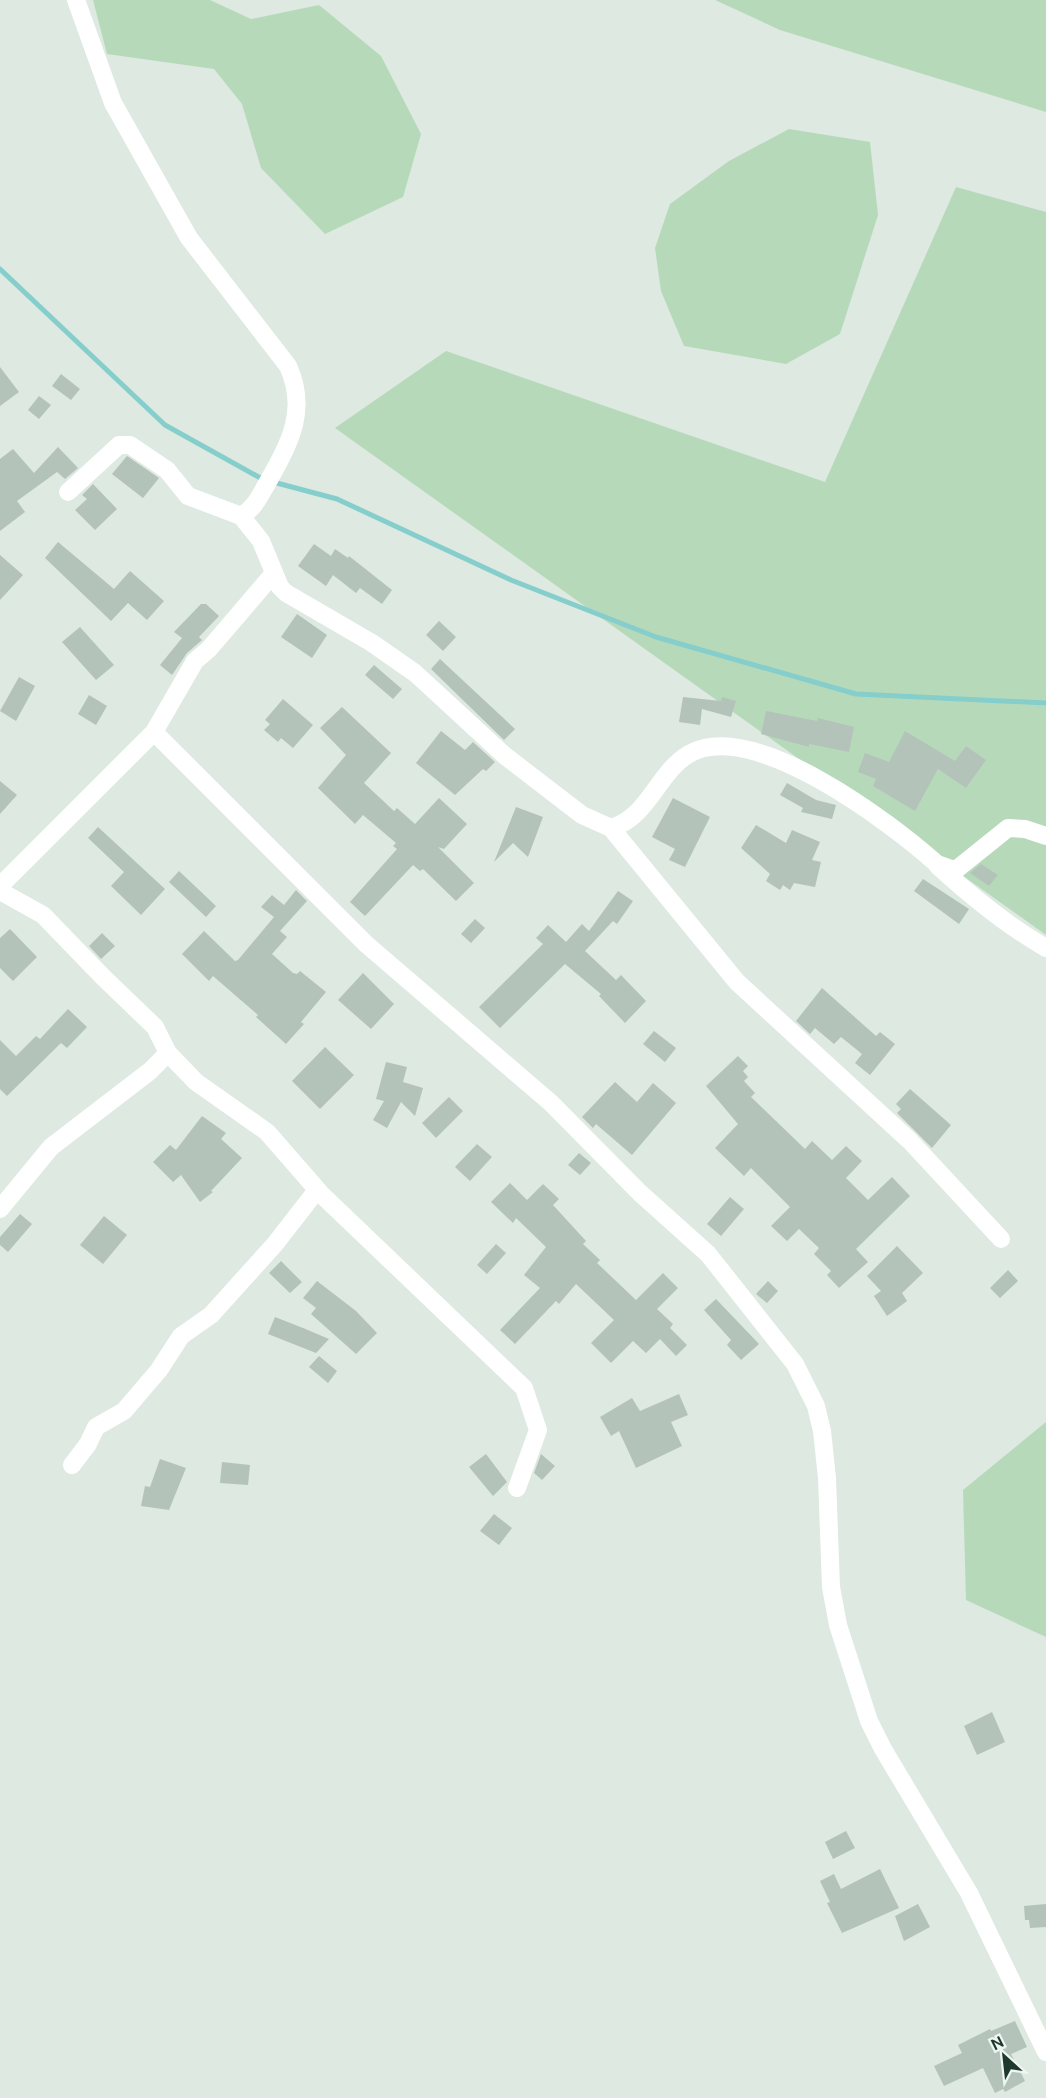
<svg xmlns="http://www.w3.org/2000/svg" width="1046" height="2098" font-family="Ubuntu,sans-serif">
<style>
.green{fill:#b6dab9}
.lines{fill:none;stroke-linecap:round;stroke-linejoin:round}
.stream{stroke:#85cecc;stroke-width:5}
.building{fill:#b3c3ba}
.minor{stroke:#fff;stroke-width:18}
</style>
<rect width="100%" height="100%" fill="#dde9e1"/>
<path class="green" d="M93 0H210L251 19 319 5 381 56 421 134 403 197 325 234 261 168 242 104 214 69 107 54Z
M715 0H1046V112L780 30Z
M789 129 870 142 878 215 840 334 786 364 684 346 661 291 655 248 670 204 729 161Z
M956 187 1046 212V935L335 428 446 351 825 482Z
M1046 1422V1637L966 1600 963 1490Z"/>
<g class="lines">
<path class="stream" d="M0 269 165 425 264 480
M273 482 337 499 511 580 656 637 856 694 1046 703"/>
</g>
<path class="building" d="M0 367 19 392 0 406Z
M61 374 80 389 71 400 52 386Z
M39 396 51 405 39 419 28 410Z
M58 447 78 468 65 479 57 472 17 501 25 512 0 531V459L13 449 34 473Z
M127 456 159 478 143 498 112 474Z
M93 484 117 509 95 530 75 510 87 499 82 495Z
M58 542 114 589 130 571 164 601 147 620 128 603 111 621 45 558Z
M314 544 331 556 335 549 348 558 349 556 392 590 382 604 360 588 356 593 333 575 326 586 298 566Z
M0 555 23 575 0 600Z
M201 604H206L219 616 199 637 202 640 187 653 172 675 160 665 182 638 174 632Z
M297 614 327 635 312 658 281 637Z
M439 621 456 637 443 651 426 635Z
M80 627 114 665 96 680 62 642Z
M440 659 515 729 504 740 431 669Z
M374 665 402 689 393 699 365 675Z
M19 677 35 686 16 721 0 711Z
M89 695 107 706 96 725 78 714Z
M683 697 721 701 722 697 736 701 731 717 702 709 700 725 679 722Z
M283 699 313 725 293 748 281 738 278 742 264 730 270 724 265 720Z
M342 707 391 753 364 783 394 811 397 808 415 824 439 798 467 824 444 849 438 847 474 883 456 901 423 869 420 871 413 865 365 916 350 902 397 849 393 846 396 843 363 815 355 824 318 788 346 755 320 728Z
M766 711 817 721 818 718 854 727 849 752 809 744V747L761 734Z
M441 731 465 750 473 742 495 762 486 771 483 769 455 795 416 763Z
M905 731 955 761 966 746 986 760 966 788 938 769 915 811 873 786 876 779 858 772 865 753 889 762Z
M0 781 17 795 0 814Z
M787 783 816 800 836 805 832 819 801 812 803 808 780 795Z
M673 798 710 817 685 867 669 860 675 849 652 837Z
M516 807 543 817 528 857 513 843 494 862Z
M756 825 786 843 792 830 820 842 812 860 821 862 815 887 794 883 790 890 783 885 780 890 766 881 770 874 741 848Z
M98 827 165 889 141 915 111 886 124 872 88 838Z
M981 864 998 875 989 886 970 873Z
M179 871 216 906 206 917 169 882Z
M923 879 969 909 959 924 914 891Z
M296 890 307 901 280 931 287 937 272 954 293 973 297 974 300 971 326 992 301 1022 304 1024 286 1044 256 1017 258 1015 213 976 209 981 182 954 204 931 235 961 238 960 274 917 261 907 272 895 284 905Z
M618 891 633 901 617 924 613 921 585 951 616 980 621 975 646 1001 625 1023 599 996 601 994 565 964 500 1028 479 1007 543 944 536 938 548 925 566 942 582 924 589 931Z
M475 919 485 928 471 943 461 934Z
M10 929 37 957 13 981 0 968V938Z
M102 933 115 946 101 959 89 946Z
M363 973 394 1004 371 1029 338 1000Z
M822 988 876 1036 880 1032 895 1044 870 1075 855 1063 862 1054 841 1037 834 1044 815 1028 810 1034 796 1021Z
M68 1009 87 1027 67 1048 61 1043 7 1096 0 1089V1040L16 1056 36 1036 40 1039Z
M654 1031 676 1048 665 1062 643 1044Z
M325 1047 354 1075 320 1109 292 1081Z
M738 1056 748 1066 743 1071 748 1077 744 1081 755 1093 751 1097 805 1149 812 1141 832 1160 846 1146 862 1161 846 1178 868 1200 892 1177 910 1196 856 1249 868 1262 839 1288 827 1275 831 1271 814 1254 819 1248 799 1229 787 1241 771 1226 790 1207 751 1168 744 1176 715 1148 738 1124 706 1086Z
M386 1062 407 1067 403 1082 423 1088 415 1116 401 1102 387 1128 373 1120 384 1101 376 1099Z
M615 1082 637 1102 653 1083 676 1103 632 1155 596 1124 593 1128 582 1117Z
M910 1089 951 1125 932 1148 897 1113 901 1109 896 1104Z
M449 1097 463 1111 436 1138 422 1123Z
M202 1116 226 1133 221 1139 242 1158 211 1191 213 1192 200 1202 181 1175 173 1182 153 1162 170 1145 176 1150Z
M477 1144 492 1157 470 1181 455 1167Z
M579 1153 591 1163 580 1175 568 1165Z
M510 1183 527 1200 543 1184 559 1199 553 1205 586 1241 583 1244 600 1260 597 1263 636 1300 663 1273 678 1288 657 1309 673 1324 670 1328 687 1345 676 1356 660 1339 646 1353 633 1341 611 1363 591 1343 614 1320 576 1284 559 1304 556 1301 515 1344 500 1330 540 1288 524 1275 546 1247 516 1218 513 1223 491 1202Z
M730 1197 744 1209 721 1236 707 1224Z
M20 1214 32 1224 8 1252 0 1245V1237Z
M104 1216 127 1235 103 1264 80 1245Z
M496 1244 506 1253 487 1274 477 1265Z
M897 1246 923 1273 902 1293 907 1301 887 1316 874 1296 881 1291 867 1276Z
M281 1261 302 1282 290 1293 269 1273Z
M1008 1270 1018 1281 1000 1298 990 1288Z
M317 1281 356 1311 377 1333 356 1354 311 1314 316 1308 303 1298Z
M768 1281 778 1291 767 1303 756 1294Z
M716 1299 759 1344 741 1360 727 1345 731 1340 704 1310Z
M275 1317 303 1328 329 1339 316 1353 268 1334Z
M319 1356 337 1371 328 1383 309 1367Z
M679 1394 688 1415 671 1422 682 1446 636 1468 619 1431 611 1436 600 1417 632 1398 640 1411Z
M486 1454 507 1482 493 1496 469 1467Z
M541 1454 555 1466 542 1480 534 1473Z
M160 1459 186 1468 169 1510 141 1506 145 1486 150 1487Z
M222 1462 250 1465 248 1485 220 1483Z
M494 1514 512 1528 499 1545 480 1531Z
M992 1712 1005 1742 977 1755 964 1726Z
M846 1831 855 1848 833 1859 825 1842Z
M880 1869 899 1908 842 1933 827 1903 830 1902 820 1881 834 1874 841 1889Z
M918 1904 930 1927 904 1941 895 1916Z
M1046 1904V1927L1030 1928 1029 1920H1025L1024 1906Z
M1015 2021 1027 2047 1011 2054 1025 2081 1005 2092 1003 2089 995 2093 983 2068 944 2086 934 2066 962 2053 958 2045 990 2029 991 2031Z"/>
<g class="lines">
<path class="minor" d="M76 0 113 103 189 238 288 366C308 410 290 442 269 480 260 495 256 507 241 516
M68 492 119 445H130L167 470 188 496 241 516 261 541 280 587 286 593 372 643 415 673 504 755 582 815 611 828C649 817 657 773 689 754 752 717 891 823 937 864L954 870 957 869 1008 828 1025 829 1046 836
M154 732 366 944 551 1103 640 1193 708 1254 795 1364 816 1406 822 1431 827 1478 831 1587 838 1625 869 1721 883 1749 969 1893 1046 2052
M611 828 737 982 910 1141 1001 1239
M938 866C972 897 1006 925 1046 948
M0 886 154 732 195 661 209 649 274 573
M0 891 43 915 103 977 155 1027 168 1053 196 1082 267 1132 321 1194 524 1388 538 1430 517 1488
M0 1209 51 1147 150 1071 168 1053
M72 1465 88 1444 96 1427 124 1411 159 1370 181 1336 211 1315 275 1244 317 1190"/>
</g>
<g transform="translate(1004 2056) rotate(333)" stroke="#edf6f0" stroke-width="4.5" paint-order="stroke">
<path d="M0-4.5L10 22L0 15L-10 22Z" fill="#1f382d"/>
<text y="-9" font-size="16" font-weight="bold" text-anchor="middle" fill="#1f382d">N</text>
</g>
</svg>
